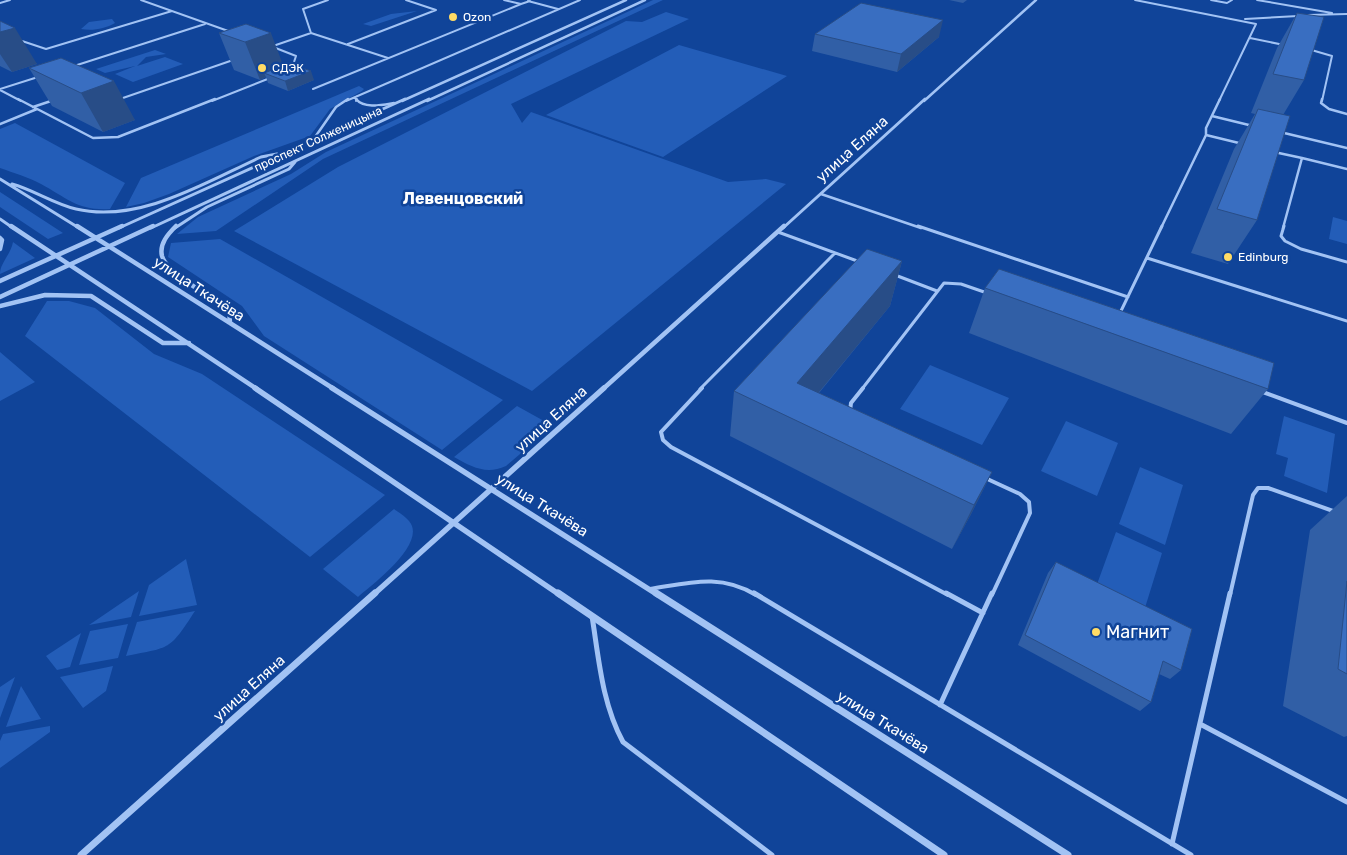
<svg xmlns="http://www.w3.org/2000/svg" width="1347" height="855" font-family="Rubik,sans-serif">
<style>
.green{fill:#235db8}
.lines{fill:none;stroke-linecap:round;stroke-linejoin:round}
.lane-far4{stroke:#a2c3f4;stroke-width:2}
.lane-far3{stroke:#a2c3f4;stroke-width:2.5}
.lane-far2{stroke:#a2c3f4;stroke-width:3}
.lane-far1{stroke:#a2c3f4;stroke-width:4}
.lane{stroke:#a2c3f4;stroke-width:5}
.street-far4{stroke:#a2c3f4;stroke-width:2.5}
.street-far3{stroke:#a2c3f4;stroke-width:3}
.street-far2{stroke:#a2c3f4;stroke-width:4.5}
.street-far1{stroke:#a2c3f4;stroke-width:5.5}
.street{stroke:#a2c3f4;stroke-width:7}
.wall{fill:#315fa6}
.shaded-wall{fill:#284d87}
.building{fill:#396ec1;stroke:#284d87}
.poi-dot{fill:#ffdb65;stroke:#104499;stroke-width:2}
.labels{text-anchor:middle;stroke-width:5;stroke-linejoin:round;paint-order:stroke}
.far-poi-label{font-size:12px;fill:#fff;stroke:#104499;text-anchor:start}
.far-street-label{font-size:12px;fill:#fff;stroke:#104499}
.street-label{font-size:15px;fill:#fff;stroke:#104499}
.far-district-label{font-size:16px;font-weight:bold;fill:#fff;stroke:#104499}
.near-poi-label{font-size:18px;fill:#fff;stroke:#104499;text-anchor:start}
</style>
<rect width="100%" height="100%" fill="#104499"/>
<path class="green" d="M653 0H663L323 159 216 231 177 234 198 217 291 174 326 152Z
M417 11 371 26 363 24 391 14Z
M666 12 689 19 511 104 522 123 531 112 728 182 766 179 786 184 532 391 234 231 338 167 626 21 642 22Z
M112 19 115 23C105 29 92 31 81 29L89 22Z
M679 45 787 76 663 157 546 115Z
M155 50 166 54 146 57 137 66 165 57 183 64 133 82 115 74 135 66 105 73 96 69Z
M359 86 364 89 362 91 330 109 310 136 254 156 169 194 144 203 126 207 141 178Z
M15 123 125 183 110 209C78 211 67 198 41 184 28 177 14 173 0 168V129Z
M0 192 63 233 48 239 0 207Z
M1333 217 1347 221V244L1329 239Z
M220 239 503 400 442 450 264 336 242 306 168 257 171 243Z
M13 242 35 258 0 274C0 263 11 254 13 242Z
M47 301H69L95 308 154 354 202 374 385 495 310 557 25 336Z
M0 352 35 382 0 401Z
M930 365 1009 398 982 445 900 409Z
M517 406 553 426 506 466C486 475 472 467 454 457Z
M1284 416 1335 434 1327 493 1284 476 1288 458 1276 454Z
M1066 421 1118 443 1097 496 1041 471Z
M1140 467 1183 485 1165 545 1119 524Z
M394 509C398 512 405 516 409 521 428 543 373 584 358 597L323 569Z
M1116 532 1162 553 1144 611 1096 587Z
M186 559 197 605 139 616 149 585Z
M139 591 131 617 89 625Z
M195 611C169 651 171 647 126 656L137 622Z
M128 624 118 658 79 665 90 631Z
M81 633 70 667 57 670 46 656Z
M113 666 106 691 83 708 60 677Z
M15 677 0 718V687Z
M21 686 41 719 6 727Z
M50 726V732L0 768V741L3 734Z"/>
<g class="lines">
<path class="lane-far4" d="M141 0 231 32
M328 0 303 9 311 33 388 58
M504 0 521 4 530 1
M1135 0 1256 24 1219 101
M1211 0 1227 3 1232 0
M1257 0 1332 13
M528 1 558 9
M0 3 10 0
M1308 15 1347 14
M1245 19 1298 16
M1250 38 1284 45
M19 40 46 49 172 11
M348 44 436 10 406 0
M273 46 311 33
M273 47 296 56 292 68
M1308 49 1332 56 1322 101
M74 66 205 24
M0 89 38 77
M313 89 521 4
M0 90 21 101
M120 99 236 59
M212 101 270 78
M346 101 580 0
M356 101 357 96"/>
<path class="lane-far3" d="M18 99 93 138 118 137 215 99
M356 99C364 109 382 105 394 103
M1322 99 1321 103 1329 109 1347 114
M33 107 54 100
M1212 116 1253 126
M0 124 37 109
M1280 132 1347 148
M1206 135V128L1220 99
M313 140 336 107 348 99
M1274 152 1302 158 1283 228
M1302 158 1347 169
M821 194 921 228
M1161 228 1206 135 1243 144"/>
<path class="lane-far2" d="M918 226 1128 297
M1284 226 1281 236 1285 241 1301 249 1347 262
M778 232 860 262
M1147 258 1347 321
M895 275 937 291
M1120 313 1162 226
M700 389 835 253
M862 389 944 283 961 284 987 293"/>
<path class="lane-far1" d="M702 388 661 432 663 440 671 447 948 595
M1260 391 1347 423
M850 411 851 403 863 388
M983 477 1020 494 1029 502 1030 513 992 595
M650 589C689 583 720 573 756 595
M1230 595 1253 495 1258 488H1268L1336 512"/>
<path class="lane" d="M754 593 1191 855
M946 593 983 613
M592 616C599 660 602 703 623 742L772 855
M940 705 992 593
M1200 724 1347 802
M1172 844 1230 593"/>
<path class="street-far4" d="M402 101 626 0
M427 101 645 0
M924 101 1036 0"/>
<path class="street-far3" d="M0 179 79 228
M12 184C34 190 54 204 76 209 139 224 206 182 261 157L277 154
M0 219 13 228
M119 228 405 99
M151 228 429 99
M175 228 207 207 289 169 295 162
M783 228 925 99"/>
<path class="street-far2" d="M11 226 257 389
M77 226 334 389
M176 226C168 234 159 244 162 256 167 274 213 298 229 308L230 323
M0 238 2 240 0 249
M0 281 122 226
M0 297 153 226
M0 306 45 295 91 296 163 343H189
M603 389 784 226"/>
<path class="street-far1" d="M255 388 560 595
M332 388 658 595
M373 595 604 388"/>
<path class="street" d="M558 593 944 855
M656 593 1068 855
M81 855 375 593"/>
</g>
<path class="wall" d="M949 0H967L963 3Z
M1297 13 1304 80 1283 115 1257 220 1228 264 1191 253 1234 149 1255 114 1251 113 1277 48Z
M0 21 37 64 12 72 0 66Z
M246 24 284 66 314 80 288 91 268 83 266 77 260 80 234 70 219 33Z
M815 34 939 37 897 72 812 51Z
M61 58 135 120 103 132 52 106 29 68Z
M902 261 890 306 819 393 992 472 970 516 952 549 730 436 734 391Z
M985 288 1268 389 1231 434 969 333Z
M1347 496V736L1344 737 1283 706 1310 530Z
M1056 562 1181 670 1170 679 1159 674 1151 702 1140 711 1018 645 1048 573Z"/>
<path class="shaded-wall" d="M943 20 939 37 897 72 901 54Z
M15 28 37 64 12 72 0 54V32Z
M271 33 285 70 264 73 266 77 260 80 245 42Z
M311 71 314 80 288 91 285 81Z
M114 81 135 120 103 132 81 93Z
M902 261 890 306 796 420 797 383Z
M992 472 970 516 952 549 974 505Z"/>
<path class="building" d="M861 3 943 20 901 54 815 34Z
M1297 13 1324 17 1304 80 1273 74Z
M0 21 15 28 0 32Z
M246 24 271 33 245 42 219 33Z
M61 58 114 81 81 93 29 68Z
M288 63 311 71 285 81 264 73 283 66Z
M1258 109 1290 116 1257 220 1217 209Z
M867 249 902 261 797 383 992 472 974 505 734 391Z
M999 269 1274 363 1268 389 985 288Z
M1056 562 1192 629 1181 670 1163 661 1151 702 1025 635Z
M1347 581V674L1338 669Z"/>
<g class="poi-dot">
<circle cx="453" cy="17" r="5"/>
<circle cx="262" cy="68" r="5"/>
<circle cx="1228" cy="257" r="5"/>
<circle cx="1096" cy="632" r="5"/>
</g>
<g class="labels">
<g class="far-poi-label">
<text x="463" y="21">Ozon</text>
<text x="272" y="72">СДЭК</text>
<text x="1238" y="261">Edinburg</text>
</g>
<g class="far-street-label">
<text transform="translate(318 139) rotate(-25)" y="4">проспект Солженицына</text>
</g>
<g class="street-label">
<text transform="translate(852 149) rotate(-42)" y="5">улица Еляна</text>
<text transform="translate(199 289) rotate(33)" y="5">улица Ткачёва</text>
<text transform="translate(551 419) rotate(-42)" y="5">улица Еляна</text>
<text transform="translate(542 505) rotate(32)" y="5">улица Ткачёва</text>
<text transform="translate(249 688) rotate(-42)" y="5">улица Еляна</text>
<text transform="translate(883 722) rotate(32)" y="5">улица Ткачёва</text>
</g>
<g class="far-district-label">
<text x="463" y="204">Левенцовский</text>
</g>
<g class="near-poi-label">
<text x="1106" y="638">Магнит</text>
</g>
</g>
</svg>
